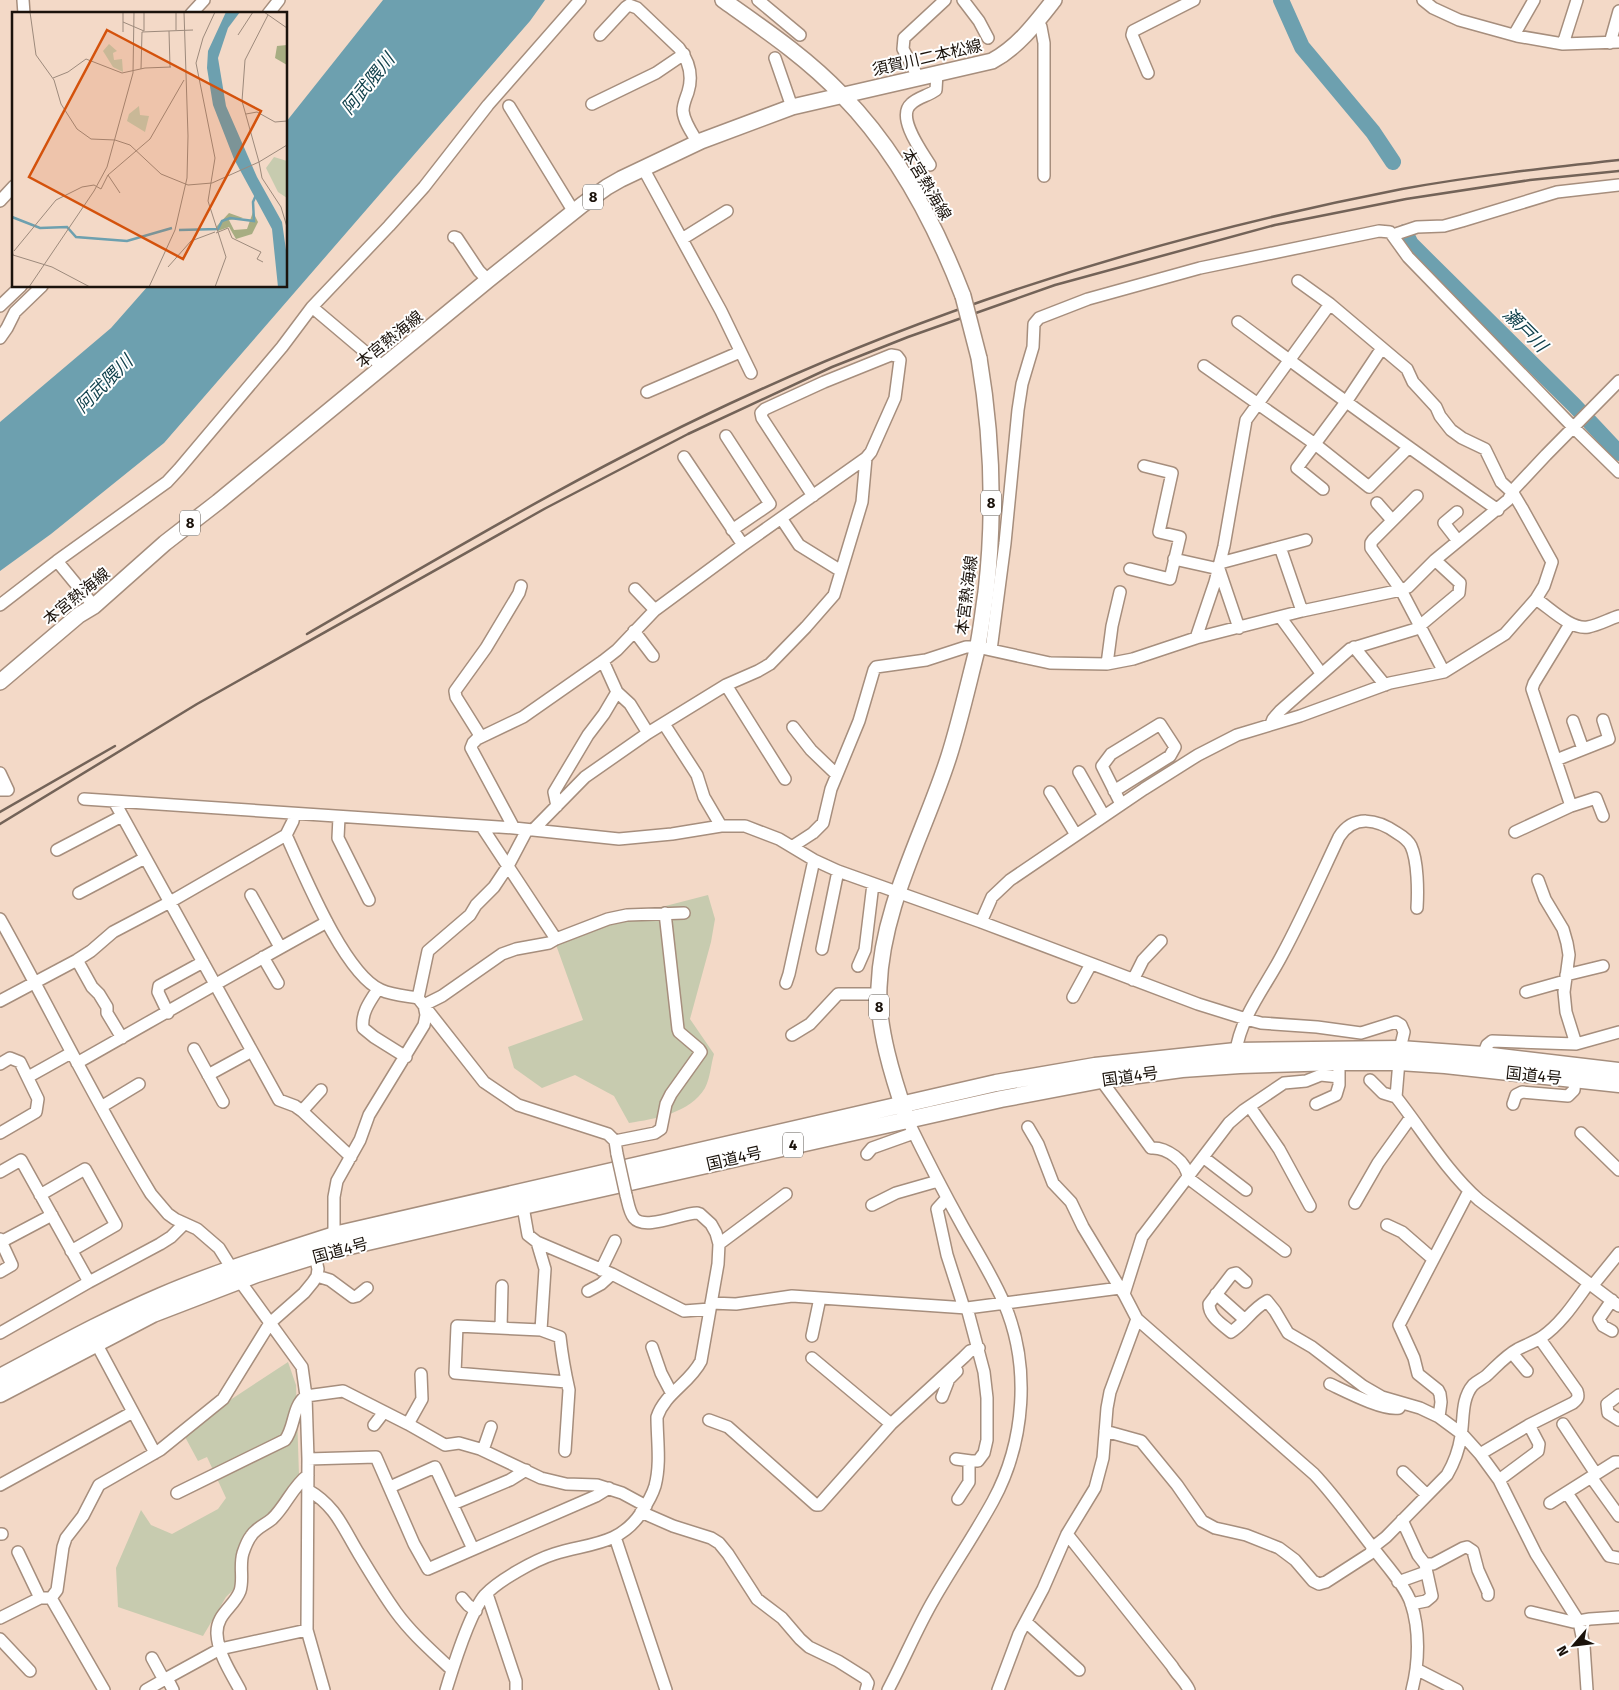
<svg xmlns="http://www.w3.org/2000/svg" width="1619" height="1690" font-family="'Fira Sans','Noto Sans JP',sans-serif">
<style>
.green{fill:#c7cbaf}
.water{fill:#6da0af}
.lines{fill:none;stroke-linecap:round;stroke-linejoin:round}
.river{stroke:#6da0af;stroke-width:16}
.minor-casing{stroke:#a68e7d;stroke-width:14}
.major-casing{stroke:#a68e7d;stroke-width:18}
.highway-casing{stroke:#a68e7d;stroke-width:19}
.minor{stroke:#fff;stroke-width:11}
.major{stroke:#fff;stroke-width:15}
.highway{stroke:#fff;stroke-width:16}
.rail{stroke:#736358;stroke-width:2.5}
.minor-bridge-casing{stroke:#a68e7d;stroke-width:14;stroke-linecap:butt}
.major-bridge-casing{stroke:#a68e7d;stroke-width:18;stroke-linecap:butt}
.minor-bridge{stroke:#fff;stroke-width:11}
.major-bridge{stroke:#fff;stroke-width:15}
.labels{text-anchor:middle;stroke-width:4;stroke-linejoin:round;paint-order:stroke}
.shield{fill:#fff;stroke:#5f5a55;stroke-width:1}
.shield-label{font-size:15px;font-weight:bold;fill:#1b130c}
.street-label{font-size:16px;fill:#1b130c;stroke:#fff}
.water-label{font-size:18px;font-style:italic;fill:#11414c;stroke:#fff}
.inset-river{fill:none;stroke:#6da0af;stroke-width:2.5}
.inset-road{fill:none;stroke:#9d8a7c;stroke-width:1}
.view{fill:#d4520c;fill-opacity:0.15;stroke:#d4520c;stroke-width:2.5}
.inset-edge{fill:none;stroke:#1b130c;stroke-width:2.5}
</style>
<rect width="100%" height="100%" fill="#f3d9c7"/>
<path class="green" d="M708 895 715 919 711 942 690 1019 714 1054C711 1064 710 1079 705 1088 690 1113 655 1119 629 1123L614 1096 575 1075 542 1088 514 1068 508 1047 583 1020 555 942 615 919Z
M288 1362 296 1385 299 1475 269 1515 250 1529 236 1587 226 1597 203 1636 118 1607 116 1568 141 1510 151 1525 172 1534 218 1509 226 1498 207 1457 198 1461 184 1435 215 1410Z"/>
<path class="water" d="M383 0H545L530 21 164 443 51 534 0 571V422L111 328 148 286H286V122Z"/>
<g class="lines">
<path class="river" d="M1281 0 1302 47 1373 132 1393 162
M1405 232 1411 244 1421 254 1574 405 1619 453"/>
<g class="minor-casing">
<path id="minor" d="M23 0 24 14
M758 0 800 35
M963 0 979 21 988 38
M1423 0 1433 8 1459 20 1517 36 1563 44 1619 42
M191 14 204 0
M268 14 279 0
M1038 21 1041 27 1044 43V176
M600 35 626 7 629 5 637 8 679 48C689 61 693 76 688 92 686 98 683 104 683 111 684 122 692 133 698 143
M1514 35 1534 0
M1610 43 1619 11
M1563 44 1577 0
M775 58 792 107
M1148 73 1132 35 1133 31 1194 0
M918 77 903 49 904 38 945 0
M592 104 656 73 684 54
M509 106 574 212
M930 165C922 152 896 117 911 104 918 97 928 96 936 90L937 73
M643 168 721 311 751 373
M0 201 14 186
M1393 235 1417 227 1444 226 1462 221 1557 192 1619 185
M454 237 457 238 479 271 488 280
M682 239 727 211
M1298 281 1330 304
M0 306 21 286
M312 307 383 367
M1238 322C1324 386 1410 449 1498 510
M0 338 7 328 15 312 42 286
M1204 366 1315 444 1369 487 1408 448
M647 392 740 352
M726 436 770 504 732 530
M684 457 743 545
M1323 489 1297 468 1346 402 1382 348
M1417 496 1373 540 1371 543V548L1401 590 1444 672
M1377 503 1392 520
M1457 512 1444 523 1458 541
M781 518 799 545 841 571
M1280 547 1302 611
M1174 559 1219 569 1239 628
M57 561 94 606
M1220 563 1306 540
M1130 569 1170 579 1180 537 1159 532 1172 473 1144 466
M635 589 655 610
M1536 599C1550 608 1571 630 1588 627 1599 625 1609 619 1619 616
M0 605 57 561 167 482 179 469 282 347 312 307 389 226 424 187 488 105 580 0
M1281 618 1321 673
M1570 624 1534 683 1532 689 1571 806
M634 631 653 656
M1354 647 1385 685
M991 650 1005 543 1018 410 1022 384 1033 347 1034 324 1039 318 1088 299 1200 268 1379 231 1390 232 1408 257 1573 427 1619 472
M603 661 617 692 630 704 648 733
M1107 664 1112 626 1120 592
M726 685 785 779
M1573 721 1583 749
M664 724 697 775 704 797 721 826
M1271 724 1273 719 1280 711 1350 649 1416 629 1459 593 1460 583 1435 560
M793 727 811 750 836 774
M481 737 456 697 455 691 486 648 519 593 521 586
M1556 760 1609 739 1603 720
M1079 772 1104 816
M0 773 8 790H0
M1114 791 1170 756 1175 747 1160 724 1111 754 1102 766 1121 804
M1050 792 1076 835
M84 799 514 828 619 839 672 834 721 826H745L779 839 814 860 838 871 981 922 1198 1004 1246 1019 1261 1023 1317 1027 1361 1033 1396 1022 1401 1025 1404 1032 1400 1049 1396 1097C1423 1131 1446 1171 1479 1200L1619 1306
M114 801 279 1100 295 1106 302 1111 351 1157
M557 806 554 792 588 735 604 714 617 692
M339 817 338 838 369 900
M514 828 471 748 473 743 477 739 523 717 603 661 617 650 655 610 743 545 866 458 871 452 895 398 900 360 897 356 891 355 824 382 765 409 761 413 762 418 813 496
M533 830 585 777 648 733 726 685 758 671 770 664 806 627 834 595 862 502 866 458
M1515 832 1571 806 1596 798 1603 816
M286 835C303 872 344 974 381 990 392 995 407 996 418 998L484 1082 518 1105 608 1134 615 1141 617 1154
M793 846 813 833 823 823 831 789 859 721 874 670 876 667 926 660 966 647H977L1050 663 1107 664 1133 659 1196 638 1302 611 1401 590 1408 587 1435 560 1508 500 1515 488 1546 455 1619 381
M57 850 122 816
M79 893 145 858
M251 895 280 947
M0 919C51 1010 96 1104 151 1194L168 1214 175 1219 197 1229 219 1248 239 1280 302 1367 306 1396 308 1459 307 1630 324 1690
M981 922 992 897 1010 880 1144 789 1198 755 1237 735 1300 716 1390 683 1444 672 1505 634 1536 599 1544 586 1552 562 1522 508 1513 493 1501 482 1485 449 1462 438 1451 430 1440 416 1436 407 1413 382 1407 369 1330 304 1246 420 1224 546 1215 582 1196 638
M556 939 608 919 627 915 684 913
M822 949 838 871
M263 957 278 983
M77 960 92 987 99 994 107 1007V1013L122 1038
M858 966 865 950 873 884
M1566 975 1603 966
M1133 980 1143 960 1161 941
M786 983 789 974 814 860
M378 989C370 1001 361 1013 363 1028L374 1037 406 1057
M1526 992 1565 981
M1073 997 1091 964
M418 998 428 951 470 915 476 905 494 887 508 866 527 830
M0 1001 77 960 91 951 113 932 170 902 286 835 293 821 294 814
M168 1013 158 992 159 986 203 962
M792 1035 810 1024 838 994H879
M1576 1044 1619 1032
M194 1049 223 1102
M1236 1051C1241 1016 1266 986 1282 955 1303 916 1320 877 1339 837 1354 814 1377 819 1397 833 1402 836 1408 840 1411 846 1418 861 1418 892 1417 908
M1483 1055 1487 1045 1492 1041 1576 1044 1566 1012 1564 992 1569 955 1567 943 1563 929 1545 899 1538 880
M77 1063C160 1016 243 968 327 922
M0 1064 10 1058 20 1062 38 1099 36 1112 0 1133
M208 1075 252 1051
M28 1077 71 1053
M1339 1077 1321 1075 1306 1081 1284 1083 1244 1110 1229 1123 1142 1237 1124 1294 1137 1319 1314 1474C1336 1497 1354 1524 1374 1549 1385 1564 1405 1585 1411 1603 1420 1630 1419 1663 1412 1690
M1101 1080 1151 1148C1166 1147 1187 1161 1188 1178L1285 1251
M1370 1080 1383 1093 1396 1097
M1316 1104 1336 1095 1339 1085V1069
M1513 1104 1516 1095 1522 1092 1568 1096 1574 1090 1575 1079
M101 1107 139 1084
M1250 1107 1279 1149 1310 1206
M302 1111 321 1090
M1028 1127 1038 1144 1053 1183 1071 1202 1083 1227 1120 1288
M1581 1133 1619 1170
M615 1141 655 1133 661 1129 666 1104 671 1094 701 1052 699 1049 679 1032 678 1029 665 913
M867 1154 872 1148 914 1133
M1203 1157 1246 1190
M0 1172 21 1160 89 1282
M1469 1191 1399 1325 1414 1358 1418 1374 1438 1390 1440 1394 1441 1402 1439 1417 1462 1434 1480 1454 1499 1480 1536 1554 1579 1622 1584 1646 1587 1690
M40 1195 85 1169 116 1225 71 1251
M947 1198 937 1209 947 1255 964 1308
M522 1201 528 1235 537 1242 612 1274 684 1311 710 1309
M1355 1203 1378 1163 1411 1117
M872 1205 896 1193 938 1181
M1387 1225 1402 1232 1433 1259
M334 1235V1197L337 1181 360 1140 369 1115 424 1025 426 1015 424 1005 442 996 502 954 516 949 549 943 556 939 482 827
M0 1239 12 1265 0 1272
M1 1242 52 1215
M537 1242 545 1269 541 1330
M719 1244 786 1194
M601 1270 615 1241
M317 1276 330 1280 353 1297 357 1296 367 1288
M1246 1282 1236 1273 1232 1274 1209 1304C1209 1317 1222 1324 1231 1332 1244 1324 1252 1309 1267 1301L1275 1311 1288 1333 1312 1347 1363 1386 1382 1397 1420 1408 1439 1417
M1593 1285 1619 1253
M588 1291 601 1284 612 1274
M1216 1294 1244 1319
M1612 1300 1599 1319 1603 1326 1612 1331
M711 1303 736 1304 792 1296 967 1308 1120 1288 1124 1294
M501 1328 502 1286
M0 1333 89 1282 160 1244 171 1237 184 1224
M812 1336 820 1298
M96 1343 155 1453
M652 1347 661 1373 672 1394
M1512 1353 1527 1371
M812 1358 891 1424
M1330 1384C1345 1391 1383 1411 1399 1408
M1619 1395 1607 1404 1608 1413 1619 1420
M942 1397 949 1379 957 1371
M709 1420 728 1427 816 1505H819L891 1424 964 1357 970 1351 979 1348
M408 1424 422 1399 421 1374
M1563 1424 1596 1474
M374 1425 384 1412
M1105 1431 1141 1441 1177 1485 1202 1521 1215 1528 1246 1535 1279 1548 1295 1560 1313 1581 1319 1584 1326 1582 1371 1553 1372 1548 1386 1537 1447 1475C1454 1463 1459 1449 1461 1436 1464 1419 1461 1399 1473 1385 1477 1381 1482 1379 1486 1376 1496 1367 1505 1356 1518 1349 1526 1345 1534 1342 1542 1337 1562 1323 1575 1302 1589 1283
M483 1450 491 1427
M565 1451 569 1390C565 1372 562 1355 560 1337L541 1330 457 1326 455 1373 567 1382
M1480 1454 1529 1425 1573 1403C1578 1399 1579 1397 1577 1391L1540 1339
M308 1459 376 1457 414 1544 428 1569 596 1496 609 1488
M956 1459 971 1461H978L984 1453 987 1440V1398L984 1372 967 1308
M1403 1472 1427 1495
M1591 1477 1619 1516
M1499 1480 1538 1451 1539 1444 1529 1425
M0 1485 133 1412
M390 1487 435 1467 473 1549
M308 1490C336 1506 343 1528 359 1554 371 1574 383 1594 396 1612 412 1634 432 1651 452 1670
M177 1493 285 1440C295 1428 292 1406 306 1396L343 1391 408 1424 445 1445 459 1443 480 1449 541 1478 566 1484 597 1485 622 1493 646 1506
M1567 1493 1609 1556 1619 1558
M958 1499 969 1482V1461
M1550 1503 1615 1462H1619
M453 1504 510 1480 526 1470
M641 1512 673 1526 711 1538 719 1543 728 1554 757 1599 782 1618 800 1639 809 1647 838 1661 865 1678 868 1683 866 1690
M1402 1520 1418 1555 1425 1564H1433L1463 1548 1467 1547 1473 1551 1478 1570 1488 1592V1595
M0 1534H2
M1067 1534 1172 1666C1177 1675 1185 1681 1189 1690
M615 1537 666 1690
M18 1552 40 1598
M1398 1582 1426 1572
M487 1594 516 1681V1690
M51 1598 104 1690
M462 1598 468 1605 476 1611
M1411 1604 1426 1601 1432 1596 1425 1564
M1531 1612 1573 1622 1590 1619 1619 1617
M0 1618 40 1598H51L57 1590 63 1547 66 1538 83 1516 99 1485 160 1450 223 1399 270 1323 304 1293 313 1282 317 1276 318 1269 315 1256
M1026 1622 1079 1670
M0 1639 30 1671
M152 1658 164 1680
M1418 1670 1457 1690
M146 1690 167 1678
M173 1690 167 1678 220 1649 307 1630
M240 1690C231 1673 218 1654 217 1634 216 1614 234 1607 240 1591 244 1579 239 1566 243 1553 245 1547 247 1541 251 1536 256 1528 265 1525 272 1519 286 1506 292 1487 308 1475
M446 1690C453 1667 470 1612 485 1595 499 1580 535 1560 554 1554 588 1543 619 1546 641 1513 647 1504 652 1496 655 1486 661 1463 657 1440 657 1417 665 1393 690 1383 701 1361L718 1264 719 1244 716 1233 711 1224 700 1214 697 1213C682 1213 645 1231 634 1218 629 1212 628 1202 626 1195
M888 1690C904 1660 917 1628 934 1599 953 1566 975 1534 993 1501 1025 1442 1031 1366 1004 1303 993 1277 977 1252 963 1227 943 1191 925 1156 907 1119
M998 1690 1019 1634 1043 1589 1067 1534 1095 1488 1103 1458 1107 1408 1110 1392 1137 1319"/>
</g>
<g class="major-casing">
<path id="major" d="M723 0C764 29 807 58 842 95 897 151 935 223 963 296
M0 682 79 615 94 606 165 543 218 502 488 280 582 205 607 187 621 179 701 141 792 107 992 61C1018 47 1036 23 1054 0
M906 1116C893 1078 877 1027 879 987 882 905 925 832 949 756 960 721 968 685 977 650 981 631 983 611 986 592 995 514 992 435 979 358"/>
</g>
<g class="highway-casing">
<path id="highway" d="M0 1377C53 1349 105 1320 161 1296 217 1272 276 1254 334 1235L996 1083 1095 1066 1236 1051 1400 1049 1483 1055 1619 1071
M0 1394 153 1314 257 1274 337 1249 523 1206 1001 1099 1101 1080 1182 1069 1240 1065 1338 1062H1399L1445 1065 1619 1084"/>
</g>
<use href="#minor" class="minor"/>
<use href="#major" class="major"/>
<use href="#highway" class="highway"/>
<path class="rail" d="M307 634C454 549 600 462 755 392 961 298 1180 232 1402 189 1473 176 1546 168 1619 160
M0 812 115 746
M0 824 197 704 546 508 688 434 832 367 908 337 1055 285 1275 225 1406 199 1530 180 1619 171"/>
<g class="minor-bridge-casing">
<path id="minor-bridge" d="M617 1154 626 1195"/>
</g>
<g class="major-bridge-casing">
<path id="major-bridge" d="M963 296 979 358"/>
</g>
<use href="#minor-bridge" class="minor-bridge"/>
<use href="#major-bridge" class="major-bridge"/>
</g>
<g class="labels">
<g class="shield">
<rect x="583" y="184.5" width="20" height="25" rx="4"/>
<rect x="981" y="490.5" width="20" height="25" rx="4"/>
<rect x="180" y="510.5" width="20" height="25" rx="4"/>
<rect x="869" y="994.5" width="20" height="25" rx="4"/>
<rect x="783" y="1132.5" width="20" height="25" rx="4"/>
</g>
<g class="shield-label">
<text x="593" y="202">8</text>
<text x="991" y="508">8</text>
<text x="190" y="528">8</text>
<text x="879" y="1012">8</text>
<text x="793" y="1150">4</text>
</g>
<g class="street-label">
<text transform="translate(927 57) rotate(-13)" y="6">須賀川二本松線</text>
<text transform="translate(927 184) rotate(59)" y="6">本宮熱海線</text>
<text transform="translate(389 339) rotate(-39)" y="6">本宮熱海線</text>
<text transform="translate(966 595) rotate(-83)" y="6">本宮熱海線</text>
<text transform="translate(76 596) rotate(-39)" y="6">本宮熱海線</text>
<text transform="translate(1534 1075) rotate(6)" y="6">国道4号</text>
<text transform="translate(1130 1076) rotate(-8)" y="6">国道4号</text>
<text transform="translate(734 1158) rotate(-13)" y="6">国道4号</text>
<text transform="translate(340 1250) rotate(-15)" y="6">国道4号</text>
</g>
<g class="water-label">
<text transform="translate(368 84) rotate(-51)" y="6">阿武隈川</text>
<text transform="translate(1525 330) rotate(45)" y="6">瀬戸川</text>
<text transform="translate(104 384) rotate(-45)" y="6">阿武隈川</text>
</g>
</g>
<g transform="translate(12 12)">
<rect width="275" height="275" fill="#f3d9c7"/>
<path d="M97 32 105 39 101 41 102 48 110 47 111 60 101 55 91 39ZM127 94 128 103 137 104 133 120 115 109 117 102ZM262 145 275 149V186L266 180 254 156Z" fill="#c7cbaf"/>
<path d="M275 33V53L263 46 265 34ZM241 200 246 210 240 222 224 227 217 215 206 219 204 215 217 201 231 206 217 208 222 218 235 217Z" fill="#a7ad82"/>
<path d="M214 0H228L216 16 206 46 214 94 245 165 270 210 275 245 274 275H266L260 217 222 147 201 93 195 56 196 39Z" fill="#6da0af"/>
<path class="inset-river" d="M0 205 28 216 55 215 64 225 115 229 160 216M167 218 206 217 210 209 218 206 242 209 241 190 244 183"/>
<path class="inset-road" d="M18 0 24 43 42 68 49 92 65 117 79 127 103 128M111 0V20M164 0V18M252 0 275 16M256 3 233 48 230 89 247 150 275 133M111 10 132 19V0M157 19 158 55M226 23 241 0M129 57 130 20 181 18M41 66 56 60 74 47 110 61 133 56 159 55M234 102 245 100 263 110 275 109M103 128 118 133 149 162 176 173 200 171 247 150 250 166 269 195 275 215M96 163 108 181M204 221 216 216 220 226 249 240 245 247 251 250M0 239 1 243 40 255 78 275M2 239 44 188 70 175 82 173 89 177 96 163 138 127 172 68M156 255 179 229 203 220M17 275 82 179 95 155 121 61 122 0M137 275 163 218 175 166 176 124 172 0M203 275 214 245 196 189 203 146 184 51 191 26 203 0"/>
<path class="view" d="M95 18 249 99 171 247 17 165Z"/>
<rect width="275" height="275" class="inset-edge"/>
</g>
<g transform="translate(1574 1645) rotate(242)" stroke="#ffffff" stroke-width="4" paint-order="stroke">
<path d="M0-4L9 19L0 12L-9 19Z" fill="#1b130c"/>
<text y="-8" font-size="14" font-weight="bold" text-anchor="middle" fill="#1b130c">N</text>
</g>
</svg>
